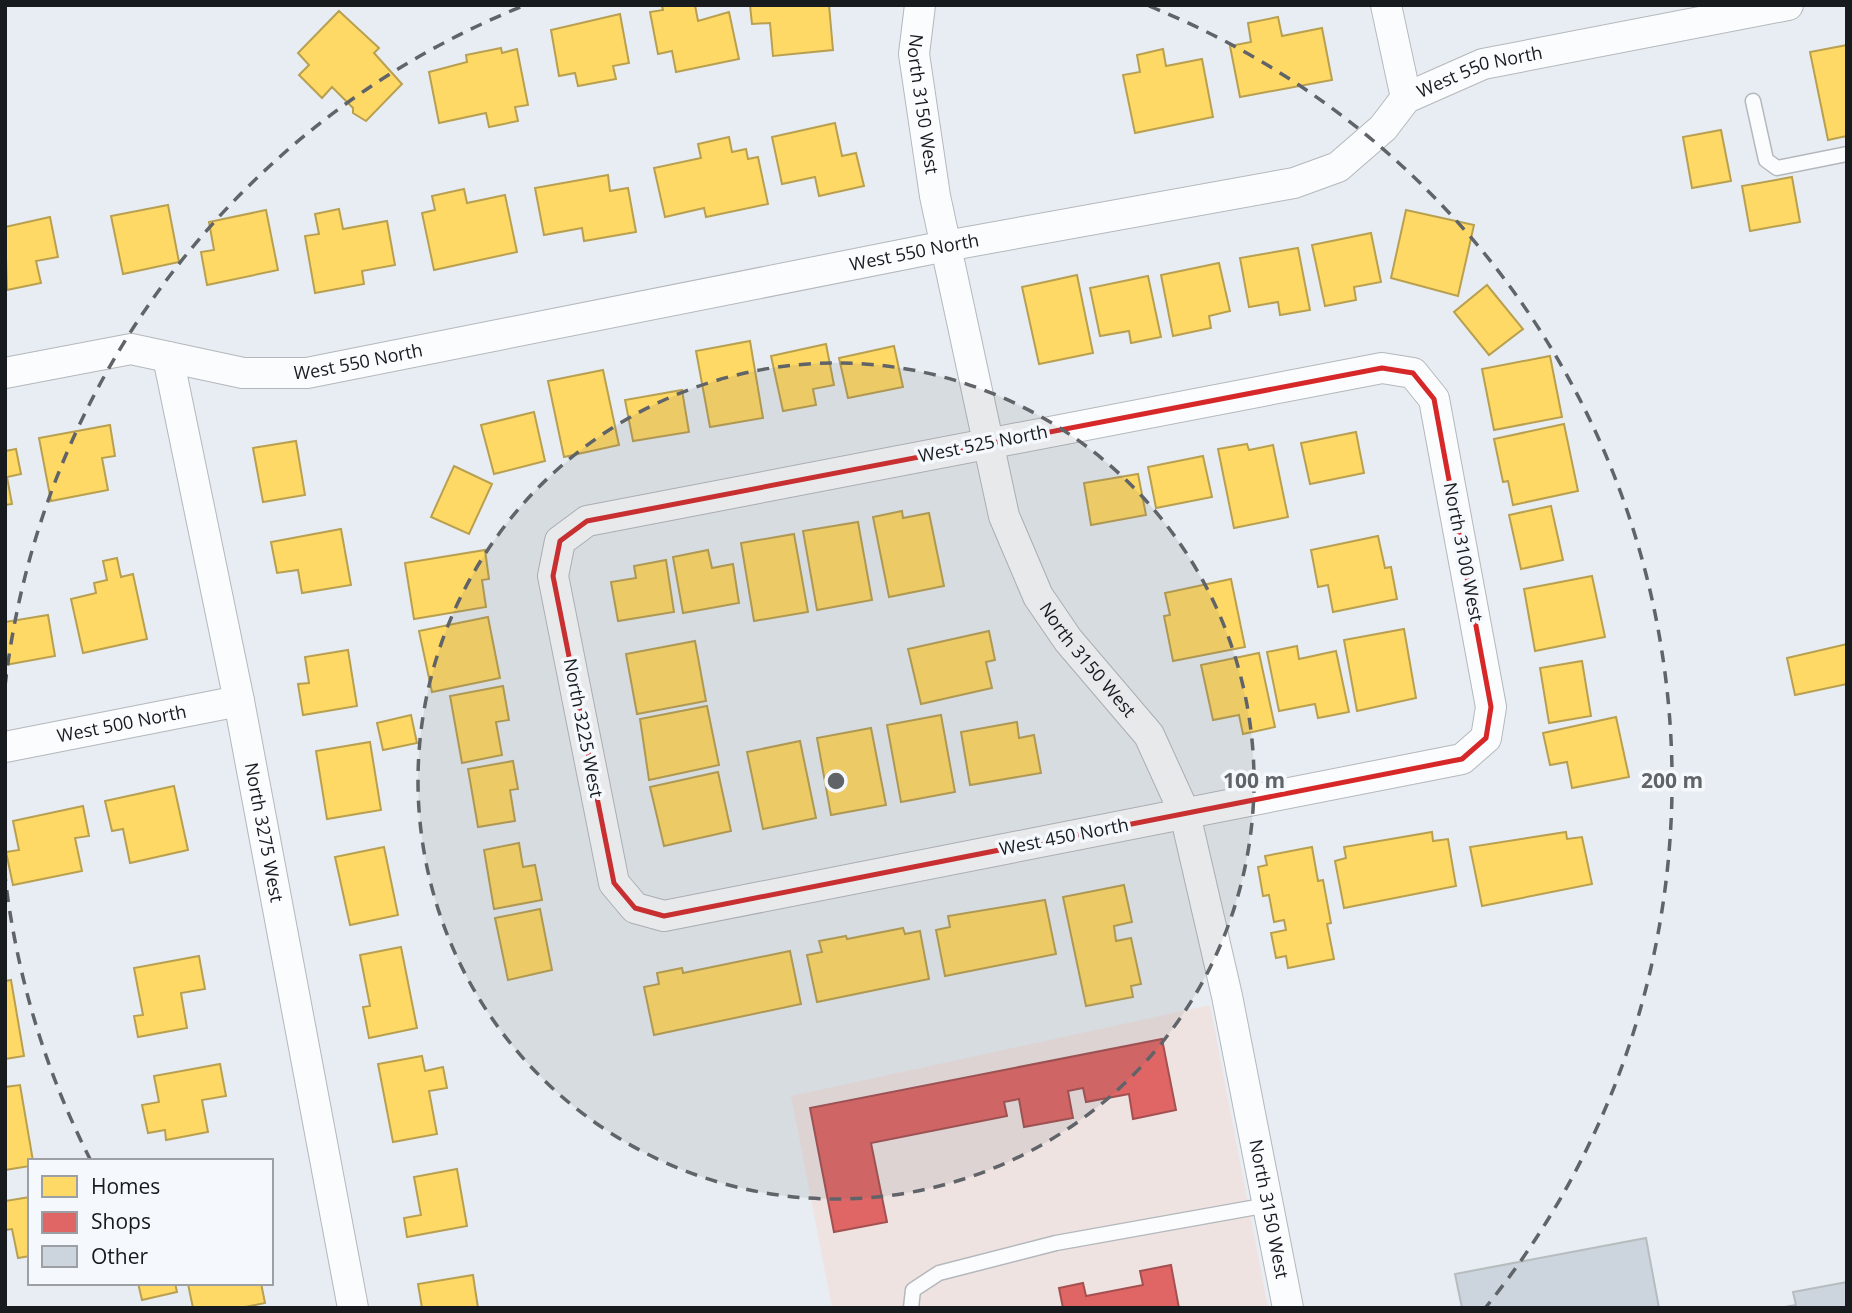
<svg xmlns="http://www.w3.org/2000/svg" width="1852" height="1313" font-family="'Open Sans',sans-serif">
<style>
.commercial{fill:#efe3e2}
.homes{fill:#ffd966;stroke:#b9a050;stroke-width:2}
.shops{fill:#e06666;stroke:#a45050;stroke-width:2}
.building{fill:#ccd5de;stroke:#b7bcbf;stroke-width:2}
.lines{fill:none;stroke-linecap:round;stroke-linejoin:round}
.lane-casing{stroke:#b4b8bc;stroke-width:17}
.street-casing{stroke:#b4b8bc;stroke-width:32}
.lane{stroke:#fbfcfd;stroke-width:14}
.street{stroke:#fbfcfd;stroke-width:30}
.marked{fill:none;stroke:#d62828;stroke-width:5;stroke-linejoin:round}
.ring{fill:none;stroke:#606468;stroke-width:3.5;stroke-dasharray:12 9}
.labels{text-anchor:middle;stroke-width:7;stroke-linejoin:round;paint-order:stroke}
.street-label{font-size:18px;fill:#171b1e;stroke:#f5f9fd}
.centre{fill:#606468;stroke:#f5f9fd;stroke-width:3.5}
.ring-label{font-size:21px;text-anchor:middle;font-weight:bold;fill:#606468;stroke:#f5f9fd;stroke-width:7;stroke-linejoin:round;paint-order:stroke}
</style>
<rect width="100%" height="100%" fill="#e7edf2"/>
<path class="commercial" d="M1210 1005 1268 1308H832L791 1096Z"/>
<path class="homes" d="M695 5 698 21 729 12 739 59 676 72 672 51 658 54 650 12 663 10 662 6 667 5Z
M750 5H829L833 50 773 56 770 23 752 24Z
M339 11 379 48 374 53 402 84 366 121 353 113V108L332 87 322 98 299 75 309 65 298 53Z
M620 14 629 63 613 66 616 79 578 86 575 73 559 76 551 30Z
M1278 17 1282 36 1322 28 1332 80 1240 97 1230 46 1251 42 1248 23Z
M1847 45V136L1828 140 1810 52Z
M501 48 502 53 517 49 528 105 515 107 518 121 489 127 486 113 439 123 429 72 467 62 466 55Z
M1163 49 1166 66 1202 59 1213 117 1135 133 1123 75 1140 72 1137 55Z
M835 123 842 156 856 153 864 186 819 196 815 177 782 184 772 137Z
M1721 130 1731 181 1692 188 1683 137Z
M729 137 732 152 746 149 748 159 758 157 768 204 706 217 704 208 665 217 654 168 701 158 698 144Z
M608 175 610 191 628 188 636 232 584 241 582 228 544 235 535 188Z
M1792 177 1800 222 1750 231 1742 186Z
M464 189 467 203 505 195 517 252 434 270 422 213 435 210 432 196Z
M168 205 179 262 123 274 111 216Z
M339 209 343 229 387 221 395 265 362 271 364 284 315 293 305 236 319 234 315 214Z
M266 210 278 270 207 285 201 252 214 250 209 222Z
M1406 210 1474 225 1458 296 1391 278Z
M50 217 58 257 36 261 41 283 7 290 5 227Z
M1371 233 1381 282 1354 287 1356 300 1325 306 1312 245Z
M1298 248 1310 310 1280 315 1278 302 1249 307 1240 258Z
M1219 263 1230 311 1209 316 1211 328 1173 336 1161 275Z
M1077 275 1093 353 1039 364 1022 287Z
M1148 276 1161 337 1131 343 1129 331 1100 336 1090 288Z
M1487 285 1523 329 1489 355 1454 312Z
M750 341 763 418 710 427 696 351Z
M826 344 834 385 813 389 816 405 783 411 771 356Z
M894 346 903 387 848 398 839 358Z
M1550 356 1562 417 1494 430 1482 369Z
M603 370 619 445 564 457 548 381Z
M682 390 689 432 633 441 625 400Z
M534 412 545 461 494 474 481 425Z
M1564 424 1578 491 1513 505 1508 481 1503 482 1494 439Z
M110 425 115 456 102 458 108 490 51 501 39 438Z
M1356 432 1364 473 1310 484 1301 443Z
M296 441 305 495 263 502 253 448Z
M1247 444 1249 450 1273 445 1288 517 1234 528 1218 449Z
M16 449 21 474 7 477 12 504 5 505V451Z
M1203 456 1212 497 1156 508 1148 467Z
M454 466 492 484 469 534 431 517Z
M1138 474 1146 515 1091 525 1084 483Z
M1551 506 1563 560 1521 569 1509 515Z
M902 511 903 518 929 513 944 586 889 597 873 517Z
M858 522 872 600 817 610 803 531Z
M341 529 351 585 302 593 298 570 277 573 271 542Z
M794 534 808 612 754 621 741 543Z
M1378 536 1385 568 1391 567 1397 599 1333 612 1328 585 1318 587 1311 550Z
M485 550 489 579 482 580 486 607 414 619 405 563Z
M708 550 712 568 733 564 739 603 683 613 673 557Z
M117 558 121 577 133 574 147 639 83 653 71 599 96 593 94 583 107 580 103 561Z
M666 560 674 612 618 621 611 582 636 578 634 566Z
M1592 576 1605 637 1535 651 1524 589Z
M1231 579 1245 647 1173 661 1164 616 1170 615 1165 593Z
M48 615 55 656 5 665V622Z
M488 617 500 678 432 692 419 631Z
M1404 629 1416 698 1357 711 1344 640Z
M989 631 995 660 986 662 992 688 921 704 908 649Z
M695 641 706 701 637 714 626 654Z
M1847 644V684L1795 695 1787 658Z
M1297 646 1299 659 1336 651 1349 712 1318 718 1315 704 1279 711 1267 652Z
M348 650 357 706 303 715 298 684 309 683 305 657Z
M1259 653 1275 727 1243 734 1239 715 1213 720 1201 665Z
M1582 661 1591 716 1549 723 1540 668Z
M503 686 509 720 496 722 502 755 462 763 450 696Z
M707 706 719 765 649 780 640 719Z
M411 715 417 743 383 750 377 723Z
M941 715 955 792 901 802 887 725Z
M1616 717 1629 777 1572 788 1567 762 1550 765 1543 733Z
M1017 722 1019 738 1034 735 1041 773 970 785 961 732Z
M871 728 886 805 831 815 817 738Z
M800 741 816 818 763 829 747 752Z
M370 742 381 810 327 819 316 751Z
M513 761 518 789 510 790 515 821 478 827 468 769Z
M718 772 731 831 664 846 650 787Z
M174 786 188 850 130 863 123 829 112 831 105 801Z
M83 806 89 836 75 838 82 871 13 885 6 852 19 850 13 821Z
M1432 832 1433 841 1448 839 1456 886 1344 908 1335 861 1346 858 1344 847Z
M1566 832 1567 839 1582 837 1592 884 1482 906 1470 847Z
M519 843 523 867 535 865 542 900 494 909 484 850Z
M384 847 398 915 350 925 335 857Z
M1312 847 1318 881 1323 880 1331 923 1327 924 1334 959 1288 968 1286 956 1276 958 1271 933 1286 930 1284 920 1274 922 1269 895 1263 896 1258 867 1267 865 1265 856Z
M1124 885 1132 922 1114 926 1116 941 1131 938 1141 984 1131 986 1133 997 1086 1006 1063 897Z
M1045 900 1056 954 945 976 936 930 950 927 948 916Z
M540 909 552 970 508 980 495 918Z
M903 928 905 934 920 931 929 979 817 1002 807 955 822 952 819 941 846 936 847 939Z
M401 947 417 1028 369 1038 363 1007 370 1006 360 955Z
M790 951 801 1004 654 1035 644 987 659 984 657 973 682 968 683 973Z
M199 956 205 989 181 993 187 1028 138 1037 134 1016 143 1015 134 968Z
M11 980 24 1056 5 1059V981Z
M422 1056 425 1071 443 1067 447 1088 429 1091 437 1134 393 1142 378 1064Z
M220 1064 226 1096 202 1100 208 1132 166 1140 165 1130 148 1133 142 1105 159 1102 154 1076Z
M20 1085 33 1161H30V1166L5 1170V1087Z
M457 1169 467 1226 407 1237 404 1218 421 1215 414 1177Z
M30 1197V1256L18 1258 12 1229 5 1230V1201Z
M473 1275 478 1308H422L418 1284Z
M138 1283H175L177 1292 142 1300Z
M261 1283 265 1303 240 1308H193L188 1284Z"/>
<path class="shops" d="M1162 1039 1176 1110 1133 1119 1129 1094 1086 1102 1083 1088 1068 1091 1073 1118 1024 1127 1019 1099 1004 1102 1007 1116 871 1143 887 1222 834 1232 810 1108Z
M1171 1265 1179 1308H1063L1059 1288 1083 1283 1086 1296 1143 1285 1140 1271Z"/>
<path class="building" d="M1646 1238 1659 1308H1462L1455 1274Z
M1847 1282V1308H1779L1796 1305 1793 1292Z"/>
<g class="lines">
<g class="lane-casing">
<path id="lane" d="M1753 101 1766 160 1777 168 1847 154
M911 1308 913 1290 939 1273 1056 1243 1268 1205"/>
</g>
<g class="street-casing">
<g id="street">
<path id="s1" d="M920 5 914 54 935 196 1004 516 1038 596 1068 640 1149 735 1185 814 1227 996 1288 1308"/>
<path d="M1386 5 1406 98"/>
<path id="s2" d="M168 357 239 701 353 1308"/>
<path d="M1382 368 1413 373 1434 399 1491 707 1486 738 1462 759 664 916 635 908 614 883 553 576 560 541 587 521Z"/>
<path id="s3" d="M5 373 131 349 243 373H307L946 246 1294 183 1338 167 1383 128 1406 98 1483 64 1788 5"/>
<path id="s4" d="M5 747 239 701"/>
</g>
</g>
<use href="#lane" class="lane"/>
<use href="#street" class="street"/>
</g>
<path class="marked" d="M1382 368 1413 373 1434 399 1491 707 1486 738 1462 759 664 916 635 908 614 883 553 576 560 541 587 521Z"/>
<circle cx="836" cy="781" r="418" fill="#606468" fill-opacity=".12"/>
<g class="ring">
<circle cx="836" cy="781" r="418"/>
<path d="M91 1161A836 836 0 0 1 5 876M5 686A836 836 0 0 1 523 6M1149 6A836 836 0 0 1 1486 1307"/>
</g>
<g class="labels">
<g class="street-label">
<text dy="6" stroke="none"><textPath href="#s3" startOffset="1535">West 550 North</textPath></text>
<text dy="6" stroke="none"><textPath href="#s1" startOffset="100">North 3150 West</textPath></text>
<text dy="6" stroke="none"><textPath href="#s3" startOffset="926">West 550 North</textPath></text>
<text dy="6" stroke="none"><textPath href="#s3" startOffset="359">West 550 North</textPath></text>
<text transform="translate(983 444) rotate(-11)" y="6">West 525 North</text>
<text transform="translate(1463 552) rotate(79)" y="6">North 3100 West</text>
<text dy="6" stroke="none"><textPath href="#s1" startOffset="688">North 3150 West</textPath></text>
<text dy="6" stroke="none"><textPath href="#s4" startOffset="119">West 500 North</textPath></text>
<text transform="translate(583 728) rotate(79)" y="6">North 3225 West</text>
<text dy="6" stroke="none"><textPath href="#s2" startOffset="485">North 3275 West</textPath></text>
<text transform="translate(1064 837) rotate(-11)" y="6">West 450 North</text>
<text dy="6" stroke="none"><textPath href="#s1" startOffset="1276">North 3150 West</textPath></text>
</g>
</g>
<circle cx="836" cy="781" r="10" class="centre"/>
<g class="ring-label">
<text x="1254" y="788">100 m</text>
<text x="1672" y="788">200 m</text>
</g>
<rect width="1852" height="1313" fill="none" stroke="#171b1e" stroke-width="14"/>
<rect x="28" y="1159" width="245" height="126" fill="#f5f9fd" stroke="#9ca0a4" stroke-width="2"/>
<rect x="42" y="1176" width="35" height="21" fill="#ffd966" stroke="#9ca0a4" stroke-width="2"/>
<text x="91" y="1194" font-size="21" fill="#171b1e">Homes</text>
<rect x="42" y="1212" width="35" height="21" fill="#e06666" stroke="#9ca0a4" stroke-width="2"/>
<text x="91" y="1229" font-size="21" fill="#171b1e">Shops</text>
<rect x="42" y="1246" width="35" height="21" fill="#ccd5de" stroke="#9ca0a4" stroke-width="2"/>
<text x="91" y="1264" font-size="21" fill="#171b1e">Other</text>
</svg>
